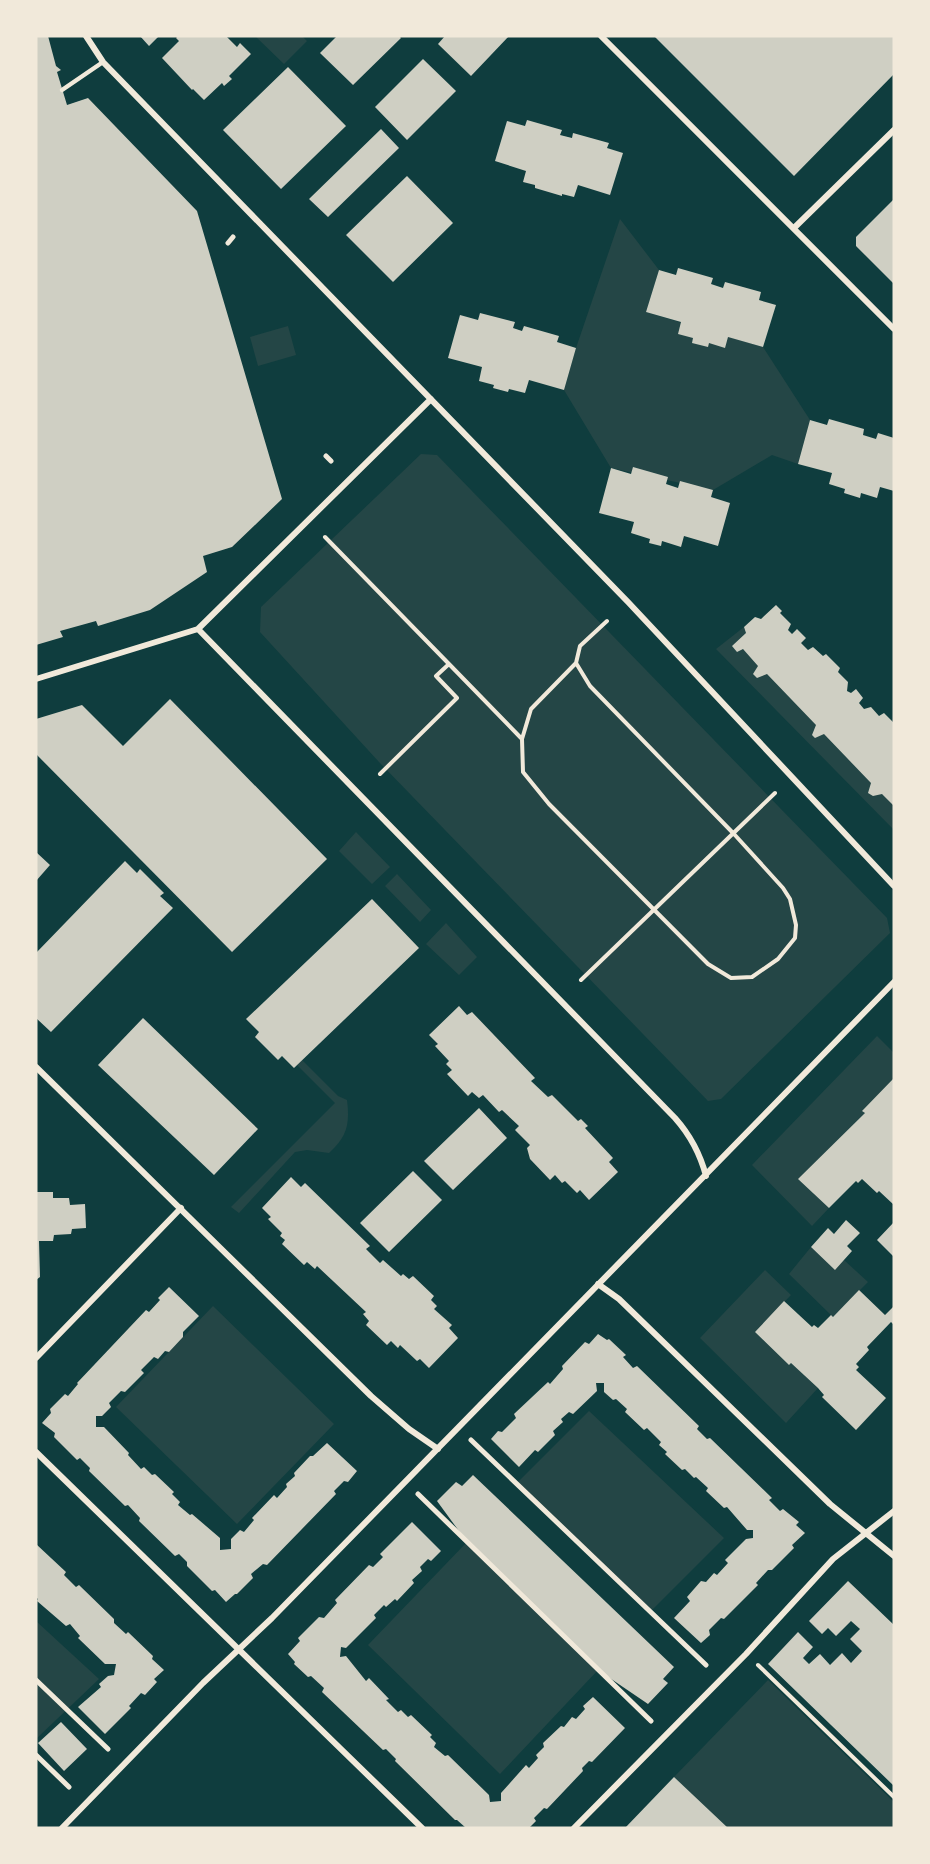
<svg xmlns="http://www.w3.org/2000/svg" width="930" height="1864" font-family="Raleway,sans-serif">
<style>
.green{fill:#244646}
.building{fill:#cfcfc3}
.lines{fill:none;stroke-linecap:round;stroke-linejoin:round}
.path{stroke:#f1e9da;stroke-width:4}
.service{stroke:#f1e9da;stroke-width:4.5}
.pedestrian{stroke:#f1e9da;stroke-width:5}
.minor{stroke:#f1e9da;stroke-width:6}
</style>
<rect width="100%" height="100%" fill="#0f3d3e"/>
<path class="green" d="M255 36H302L307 41 284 64Z
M620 219 659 270 646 312 763 347 810 420 798 464 772 455 713 490 611 468 564 390 576 348Z
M288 326 296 355 258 366 250 337Z
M421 454 437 455 887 918 890 933 721 1099 708 1101 379 762 260 632 261 607Z
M744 627 746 633 743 649 894 803V830L716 649Z
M356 832 390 867 372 884 339 851Z
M397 874 431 910 420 922 385 886Z
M446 923 477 957 459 975 426 944Z
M877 1036 894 1053V1078L863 1111 865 1113 799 1179 829 1208 812 1226 752 1165Z
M302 1060 338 1096 347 1100C350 1125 347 1136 329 1153L307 1150 295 1152 239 1213 231 1207 335 1103 297 1065Z
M811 1247 835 1269 844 1260 868 1282 833 1317 789 1274Z
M765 1270 791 1295 755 1332 789 1365 791 1363 818 1388 786 1423 700 1338Z
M213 1306 334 1424 237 1524 116 1407Z
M589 1411 724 1538 650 1612 516 1484Z
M467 1542 598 1670 500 1774 368 1645Z
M36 1621 99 1679 36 1739Z
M768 1680 894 1802V1828H728L674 1777Z"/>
<path class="building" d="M36 36H48L56 66 61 70 57 72 67 105 88 98 197 211 282 499 232 547 203 556 207 572 150 610 98 626 96 621 60 631 63 637 36 645Z
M140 36H159L149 46Z
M178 36H226L237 47 240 43 251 54 229 76 232 79 224 86 222 83 204 100 193 89 192 90 162 58 179 41 176 38Z
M337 36H399L401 38 353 85 320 53Z
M445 36H509L471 76 438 44Z
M654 36H894V74L794 176Z
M423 59 456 91 407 140 375 107Z
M288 67 346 126 281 189 223 130Z
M527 120 562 130 560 135 572 138 573 133 609 143 607 148 623 153 610 195 578 185 574 197 562 194V196L535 188V185L523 182 526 171 495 161 507 121 525 126Z
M381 129 399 148 328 217 309 199Z
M407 176 453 223 393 282 346 235Z
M894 199V284L856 246V237Z
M678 268 713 278 711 284 723 288 725 282 761 292 759 300 776 305 763 347 728 337 725 348 709 343 708 347 692 343 693 338 678 334 681 322 646 312 659 270 676 275Z
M480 313 515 322 513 328 522 331 524 326 559 336 557 342 576 348 564 390 529 380 525 393 509 389 508 392 493 388 494 385 479 381 482 367 448 358 460 315 478 320Z
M829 419 864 429 863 435 876 439 878 433 894 438V491L880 487 877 498 861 493 860 498 844 493 845 489 829 484 832 473 798 464 810 420 827 425Z
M633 467 668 477 666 484 678 488 680 481 713 490 711 497 730 503 718 546 684 536 681 547 662 541 661 546 649 543 650 539 631 533 634 522 599 513 611 468 631 474Z
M776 605 782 611 780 613 791 624 788 630 792 634 797 629 806 638 801 643 808 650 813 647 823 656 826 654 840 668 838 672 848 682 847 691 851 693 856 689 863 698 859 703 864 709 871 707 879 716 884 713 894 723V806L882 794 873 796 868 793 871 783 824 734 815 738 812 735 816 725 767 674 757 678 753 674 758 666 743 649 737 652 732 646 746 633 744 627 755 617 761 619Z
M170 699 327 859 232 952 36 754V719L82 705 123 746Z
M36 852 50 865 36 881Z
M125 861 137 873 140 869 164 893 160 896 173 908 51 1032 36 1018V953Z
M372 899 419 948 294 1068 282 1056 278 1060 255 1037 259 1032 246 1019Z
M459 1006 467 1015 472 1012 535 1078 531 1081 548 1097 552 1095 578 1121 581 1119 588 1126 585 1128 613 1158 609 1162 618 1172 589 1200 580 1190 577 1193 565 1181 562 1183 555 1175 550 1180 530 1159 527 1148 530 1145 515 1130 519 1126 502 1110 499 1112 483 1095 479 1098 472 1092 468 1096 447 1074 452 1070 446 1064 449 1061 435 1046 438 1044 429 1035Z
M143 1018 258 1129 214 1175 98 1065Z
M894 1078V1205L879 1191 877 1193 862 1179 858 1183 856 1181 829 1208 798 1179 865 1113 862 1111Z
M479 1108 507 1138 453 1190 424 1161Z
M413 1171 442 1200 389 1252 360 1223Z
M291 1177 301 1187 305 1183 370 1246 366 1249 380 1263 383 1260 401 1276 403 1274 409 1279 413 1276 434 1296 431 1300 437 1306 434 1309 452 1325 449 1328 458 1338 429 1368 420 1359 417 1361 400 1345 398 1348 391 1341 387 1345 366 1325 369 1321 363 1314 366 1312 317 1266 315 1269 307 1262 304 1265 282 1244 285 1240 280 1236 282 1233 268 1219 271 1217 262 1208Z
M36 1192H53V1198H69L70 1205 85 1204 86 1228 72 1229 71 1234 54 1235 53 1241H39L40 1277 36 1280Z
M846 1220 860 1233 847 1246 852 1251 835 1270 811 1247 828 1228 834 1234Z
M894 1222V1257L877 1240Z
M169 1287 199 1316 183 1332V1337L169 1352 165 1351 158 1359 154 1357 141 1370 144 1373 125 1392 121 1391 109 1403 111 1407 102 1416H96V1427H104L129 1453 128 1455 141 1469 144 1467 152 1475 155 1474 174 1492 172 1494 180 1502 178 1505 190 1515 192 1514 220 1538V1550L231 1549V1539L240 1530 244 1532 254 1520 252 1518 274 1495 277 1498 287 1487 286 1484 295 1476 294 1473 310 1456H313L327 1443 357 1471 348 1482 344 1481 334 1491 336 1494 267 1565 263 1564 251 1574 253 1578 237 1594H235L226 1602 215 1590 212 1591 187 1566V1562L179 1554 175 1556 139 1521 140 1518 128 1505 125 1506 89 1471 90 1468 80 1458 77 1460 54 1437 55 1433 42 1423 51 1413 50 1409 65 1394 68 1396 78 1384 77 1383 146 1310 149 1312 160 1300 158 1298Z
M859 1290 885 1315 894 1306V1325L891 1322 867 1347 869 1350 856 1364 859 1367 856 1370 886 1398 856 1430 822 1397 824 1395 818 1388 791 1363 789 1365 755 1332 784 1301 812 1327 814 1325 818 1328 831 1315 833 1317Z
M598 1334 607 1340 609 1339 626 1355 623 1357 633 1368 637 1366 699 1426 697 1429 707 1439 710 1438 772 1498 769 1500 780 1511 783 1509 799 1522 796 1525 805 1533 792 1545 794 1548 772 1570H768L756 1583 758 1585 724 1619 721 1618 709 1630 710 1635 701 1643 674 1618 690 1601 687 1597 701 1581 706 1582 714 1573 717 1575 728 1563 725 1560 746 1539 753 1538V1530H747L727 1507 724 1508 706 1491 708 1488 696 1477 694 1478 685 1469 682 1470 665 1454 667 1452 659 1445 661 1442 647 1428 644 1430 625 1412 627 1409 616 1399 613 1400 604 1392V1383H596L597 1391 573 1414 569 1412 561 1419 563 1422 553 1431 555 1435 538 1452 535 1450 519 1467 491 1439 498 1431 502 1432 516 1418 514 1414 548 1382 550 1384 563 1369 562 1366 585 1342 589 1344Z
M473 1475 674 1667 663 1679 668 1683 648 1704 598 1670 467 1542 437 1501 456 1482 462 1486Z
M412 1522 441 1551 431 1561 428 1559 420 1567 422 1571 412 1580 414 1583 397 1601 395 1599 386 1607 384 1605 374 1615 376 1618 346 1648 341 1647 340 1657 346 1656 366 1681 369 1678 389 1699 386 1700 398 1712 401 1710 408 1717 411 1715 432 1735 430 1737 436 1743 434 1747 445 1756 448 1755 489 1795 490 1802 501 1801V1793L526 1765 529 1768 538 1758 536 1755 544 1747 543 1743 561 1726 564 1727 572 1717 576 1719 585 1709 583 1706 593 1697 625 1728 592 1762 589 1761 582 1768 583 1771 547 1809 544 1808 534 1818 536 1821 529 1828H466L457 1820H455L395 1761 396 1759 386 1749 383 1750 322 1692 324 1688 311 1676 308 1677 294 1664 295 1662 288 1654 300 1641 298 1638 319 1617 324 1618 337 1603 335 1600 369 1565 373 1567 383 1557 380 1554Z
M36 1544 66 1572 64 1575 76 1587 79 1585 114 1619V1623L126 1634 128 1632 153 1656 152 1659 164 1670 154 1679 157 1682 145 1695 141 1693 129 1706 131 1708 105 1734 78 1707 101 1687 99 1684 108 1676 114 1675 116 1664H105L78 1638 80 1636 70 1624 66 1626 37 1601 38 1599 36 1597Z
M848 1581 894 1625V1786L768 1664 798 1632 813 1647 803 1658 809 1664 820 1654 830 1665 842 1653 851 1663 862 1651 850 1639 860 1629 851 1621 836 1636 828 1628 822 1634 809 1621Z
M61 1722 87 1749 64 1771 38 1743Z
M674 1777 728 1828H625Z"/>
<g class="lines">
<path class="path" d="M325 537 449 664 436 676 457 698 380 774
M576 663 531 709 522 739 523 772 549 804 708 964 731 978 752 977 778 959 795 938 796 925 790 899 783 888 734 834 590 686 576 663 580 646 607 621
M449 664 521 738
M581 980 775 793
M758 1665 894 1797"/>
<path class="service" d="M62 90 103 62"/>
<path class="pedestrian" d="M228 243 233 237
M326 456 331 461
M471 1440 706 1665
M418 1494 651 1721
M36 1680 108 1749
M36 1755 69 1787"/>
<path class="minor" d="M86 36 103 62 628 602 894 886
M601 36 894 329
M794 228 894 130
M198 629 675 1118C691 1136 700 1153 706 1176
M36 679 198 629 431 399
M36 1067 371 1396 409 1429 438 1449
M598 1284 619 1299 830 1504 894 1556
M36 1358 181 1208
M36 1452 422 1828
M62 1828 203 1683 272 1618 894 982
M574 1828 746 1654 833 1559 894 1511"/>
</g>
<rect width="930" height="1864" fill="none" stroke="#f1e9da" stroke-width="75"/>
</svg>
